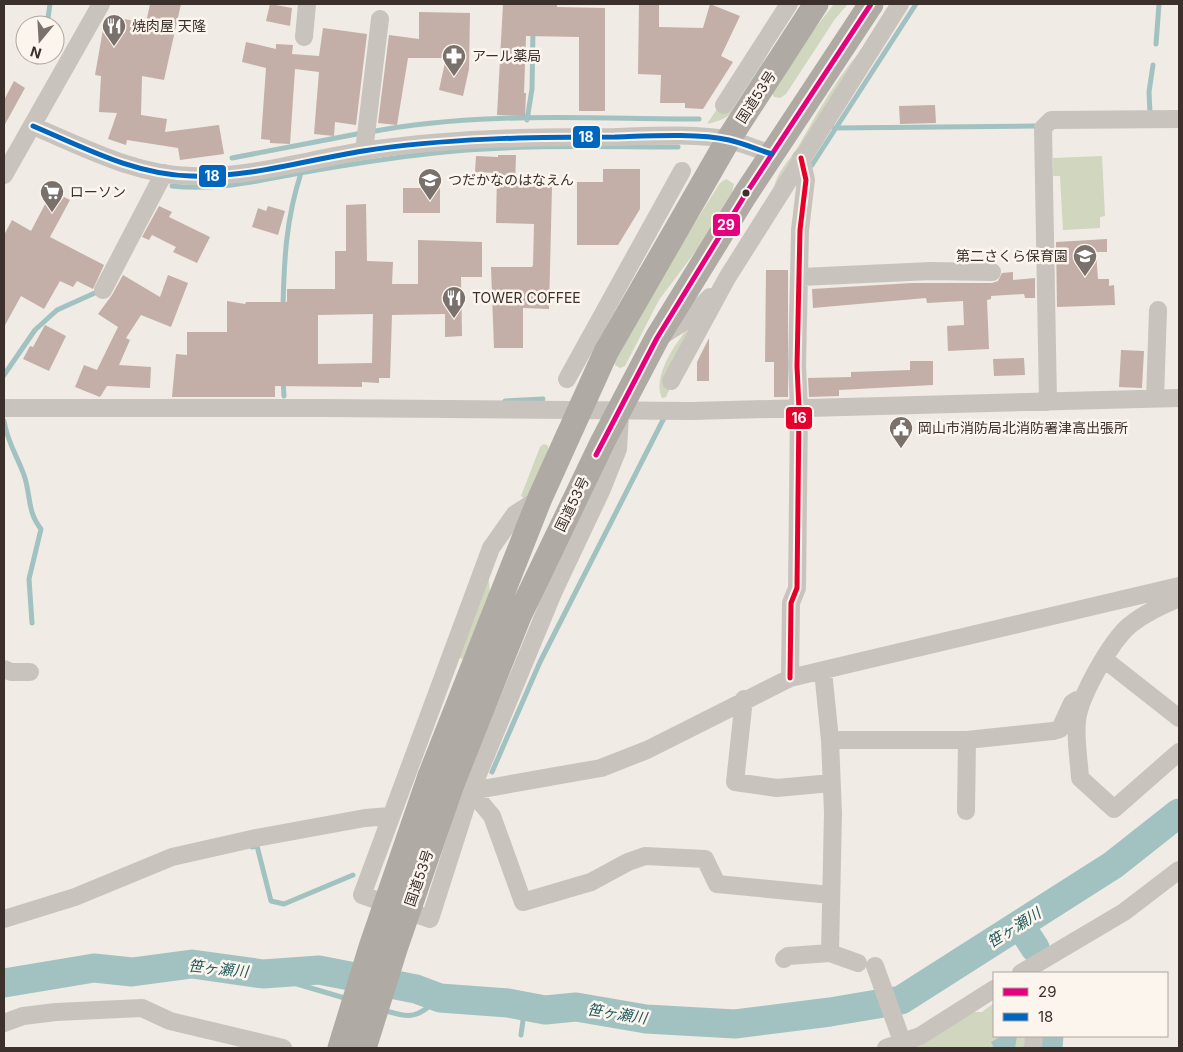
<svg xmlns="http://www.w3.org/2000/svg" width="1183" height="1052" font-family="Inter,'Noto Sans JP',sans-serif">
<style>
.green{fill:#d1d6bf}
.water{fill:#a1c2c1}
.lines{fill:none;stroke-linecap:round;stroke-linejoin:round}
.stream{stroke:#a1c2c1;stroke-width:5}
.river{stroke:#a1c2c1;stroke-width:29}
.building{fill:#c3afa7;fill-rule:evenodd}
.minor{stroke:#c9c3be;stroke-width:18}
.highway{stroke:#afaaa4;stroke-width:25}
.highway-bridge{stroke:#afaaa4;stroke-width:25}
.bus-1-casing{stroke:#fbf5ee;stroke-width:9}
.bus-2-casing{stroke:#fbf5ee;stroke-width:9}
.bus-3-casing{stroke:#fbf5ee;stroke-width:9}
.bus-1{stroke:#e5007d;stroke-width:5}
.bus-2{stroke:#0065bd;stroke-width:5}
.bus-3{stroke:#e4002b;stroke-width:5}
.bus-dot{fill:#3b302b;stroke:#fbf5ee;stroke-width:2}
.labels{text-anchor:middle;stroke-width:5;stroke-linejoin:round;paint-order:stroke}
.poi-label{font-size:14px;fill:#3b302b;stroke:#fbf5ee;text-anchor:start}
.street-label{font-size:14px;fill:#3b302b;stroke:#fbf5ee}
.water-label{font-size:15px;font-style:italic;fill:#1f5a5e;stroke:#fbf5ee}
.line-badge{stroke:#fbf5ee;stroke-width:2}
.badge-label{font-size:14px;text-anchor:middle;font-weight:bold;fill:#fff}
</style>
<rect width="100%" height="100%" fill="#f0ebe5"/>
<path class="green" d="M834 4H848L835 19 786 94 780 98 774 97 771 91V85Z
M870 40 774 188C777 171 790 160 799 145 820 108 841 71 870 40Z
M769 51C760 69 745 102 729 115 723 120 715 122 707 124L719 106Z
M1102 156 1105 216 1100 217V228L1063 230 1060 176H1053V158Z
M726 179 734 184 732 192 698 248 659 300 625 366 620 368 615 365V361L648 297 720 183Z
M700 314 671 386 666 397 662 398C650 374 684 331 700 314Z
M544 444 548 446V450L534 489 525 499 521 496 540 447Z
M488 570 490 593 463 659 453 656Z
M994 1003V1036H1030L1028 1048H903L967 1012H982Z"/>
<path class="water" d="M1002 1036H1017L1015 1048H994L991 1042Z"/>
<g class="lines">
<path class="stream" d="M47 25 50 4
M1156 44 1159 4
M37 62 39 55
M1150 113 1149 92 1153 65
M527 120 532 89 533 30
M834 128 1035 126
M370 132C477 111 591 119 699 119
M232 158 362 133
M812 165 916 4
M172 186C215 191 258 181 300 173 345 165 389 158 435 153 515 144 597 147 678 147
M283 308C284 260 286 219 301 173
M4 375 35 330 57 310 97 292
M283 379 284 396
M505 401 543 399
M4 421C7 441 17 456 24 475 31 495 27 512 41 529L29 579 32 623
M492 772 540 662 664 418
M252 847 257 846 271 901 284 904 353 875
M263 974 348 999
M383 1010C413 1019 415 1018 440 998
M521 1035 525 1006"/>
<path class="river" d="M1020 925 1035 948
M4 983 94 968 132 972 192 964 263 974 319 970 416 989 440 998 508 1003 545 1010 576 1007 646 1019 735 1024 830 1012 901 1000 1113 865 1179 813
M1048 1048 1049 1036"/>
</g>
<path class="building" d="M150 4H181L164 80 142 76 141 115 167 119 165 132 219 125 224 154 180 160 178 148 127 140 126 145 108 139 117 113 99 112 101 76 95 75 105 18 107 16 146 23Z
M270 4 292 8 290 26 266 21Z
M503 4H557V7L605 8V111H579V37L526 36 524 93H526L525 116 497 115Z
M639 4H659V27L703 28 710 4 740 16 721 56 733 62 703 109 685 108V103H660L661 75 638 74Z
M419 12 470 13 469 69 463 96 439 90 446 58H408L397 125 378 123 389 35 419 39Z
M323 28 367 34 356 125 335 122 334 136 314 134 319 72 295 69 290 144 270 143V140L261 139 266 68 242 62 246 42 276 49V44L293 45 292 54 319 56Z
M14 81 25 88 4 126V100Z
M935 105 936 123 900 124 899 106Z
M498 155H516L515 186 552 187 549 309 523 308V348H494L491 267H532L533 265 534 224 496 223 497 173 475 172 476 156 498 157Z
M603 169H640V209L618 245H577V182H603Z
M403 188H440V213H403Z
M52 191 70 200 50 237 104 265 93 289 77 281 73 287 60 281 44 309 21 296 4 327V235L12 220 31 231Z
M366 204 367 261 393 262 392 284H418V240L482 242V277H461L462 336 445 337V314L392 315 390 378H379V383L362 382V387L275 386V397H172L176 354 187 355V332H227V301L245 304 246 302H287V289H335V251H346V205ZM373 314 372 363 318 364V315Z
M159 206 172 212 169 217 210 237 197 263 173 252 176 247 152 235 149 240 142 237Z
M268 206 285 211 278 235 252 227 258 208 266 211Z
M1107 239V252H1096L1098 279H1109V286L1114 285 1115 305 1057 307 1056 242Z
M766 270H788V397H774V362H765Z
M1013 272V280L1035 278V298H1025L1024 294 991 296V299L987 300 989 349 948 351 947 326 964 325 963 301 927 303 926 298 813 308 812 289 912 283H992L998 281 1002 273Z
M123 275 160 297 168 275 188 283 171 327 141 315 126 338 130 340 119 365 151 367 150 388 107 386 100 397 75 387 84 365 97 370 118 327 98 314 112 295Z
M45 325 66 336 49 371 23 359 30 346 33 347Z
M709 338V381H697V362Z
M1121 350 1144 351 1142 388 1119 387Z
M1024 358 1025 375 994 376 993 359Z
M910 361H933V385L839 390V396L809 397 808 378 851 377V372L910 370Z"/>
<g class="lines">
<path class="minor" d="M304 37 307 4
M724 105 789 4
M33 126C83 147 135 175 191 176 249 178 306 160 363 151 446 138 531 137 615 137 648 136 698 133 729 140 743 143 758 150 772 154
M364 151 380 19
M4 175 101 4
M801 277 931 271 992 272
M103 290 164 173
M660 337 690 318 710 297
M567 379 682 171
M671 381 727 278 900 4
M1155 399 1158 310
M1048 402 1043 128 1051 120 1179 119
M4 408H324L692 411 1179 398
M620 416 618 449 602 489 553 593 471 791 492 816 523 902 591 882 628 862 645 856 705 859 717 884 831 895
M540 498 515 514 491 548 362 895 430 919 471 791 601 768 647 750 790 678 1179 586
M1179 598C1161 606 1145 613 1130 625 1111 641 1079 697 1077 721 1075 739 1079 760 1080 778L1114 809 1179 752
M1104 659 1179 718
M4 669 11 672H30
M823 671 830 740 833 813 830 953 858 963
M790 678 791 603 797 588 799 409 797 366 800 230 806 180 801 158
M744 699 735 782 777 788 831 783
M830 740H967L1053 731 1060 729 1072 703 1077 700
M966 811 967 740
M4 919 75 897 172 857 256 838 365 818 390 816
M784 959 788 956 830 953
M875 966 903 1044
M1021 973 1124 912 1179 870
M4 1023 23 1016 56 1012 142 1008 170 1021 283 1048
M886 1048 920 1036 994 989
M1033 1048 1034 1036"/>
<path class="highway" d="M430 776 540 498 606 352 728 140 816 4
M452 784 519 616 603 441 657 338 745 195 871 4"/>
<path class="highway-bridge" d="M340 1048 372 944 430 776
M364 1048 395 949 452 784"/>
<g class="bus-1-casing">
<path id="bus-1" d="M596 455 657 338 745 195 871 4"/>
</g>
<g class="bus-2-casing">
<path id="bus-2" d="M33 126C83 147 135 175 191 176 249 178 306 160 363 151 446 138 531 137 615 137 648 136 698 133 729 140 743 143 758 150 772 154"/>
</g>
<g class="bus-3-casing">
<path id="bus-3" d="M790 678 791 603 797 588 799 409 797 366 800 230 806 180 801 158"/>
</g>
<use href="#bus-1" class="bus-1"/>
<use href="#bus-2" class="bus-2"/>
<use href="#bus-3" class="bus-3"/>
</g>
<defs>
<g id="restaurant-pin" transform="scale(1.25)"><path d="M0 17L-7.5 6A9.5 9.5 0 1 1 7.5 6Z" fill="#7a716c" stroke="#fbf5ee"/><path d="M-5-6h1v4h1v-4h1v4h1v-4h1v5L-1.5 .5V6h-2V.5L-5-1ZM5-6V6H3V1.5H1.5Q1.5-4 5-6Z" fill="#fff"/></g>
<g id="pharmacy-pin" transform="scale(1.25)"><path d="M0 17L-7.5 6A9.5 9.5 0 1 1 7.5 6Z" fill="#7a716c" stroke="#fbf5ee"/><path d="M-2-6h4v4h4v4h-4v4h-4v-4h-4v-4h4Z" fill="#fff"/></g>
<g id="school-pin" transform="scale(1.25)"><path d="M0 17L-7.5 6A9.5 9.5 0 1 1 7.5 6Z" fill="#7a716c" stroke="#fbf5ee"/><path d="M0-5L7-2L0 1L-7-2ZM-4 1L0 2.5L4 1V4Q0 6-4 4Z" fill="#fff"/></g>
<g id="supermarket-pin" transform="scale(1.25)"><path d="M0 17L-7.5 6A9.5 9.5 0 1 1 7.5 6Z" fill="#7a716c" stroke="#fbf5ee"/><path d="M-6-5.5h2.5l.6 2H6L4.5 2H-2.5L-4.4-4H-6ZM-1.5 3.2a1.3 1.3 0 1 0 .1 0ZM3 3.2a1.3 1.3 0 1 0 .1 0Z" fill="#fff"/></g>
<g id="civic-pin" transform="scale(1.25)"><path d="M0 17L-7.5 6A9.5 9.5 0 1 1 7.5 6Z" fill="#7a716c" stroke="#fbf5ee"/><path d="M-.6-6.5H3V-4.5H.6V-3L4-1V1h2V6H-6V1h2V-1L-.6-3ZM-1.2 2.5V6h2.4V2.5Z" fill="#fff"/></g>
</defs>
<g fill-rule="evenodd">
<use href="#restaurant-pin" x="114" y="26"/>
<use href="#pharmacy-pin" x="454" y="56"/>
<use href="#school-pin" x="430" y="180"/>
<use href="#supermarket-pin" x="52" y="192"/>
<use href="#school-pin" x="1085" y="256"/>
<use href="#restaurant-pin" x="454" y="298"/>
<use href="#civic-pin" x="901" y="428"/>
</g>
<circle class="bus-dot" cx="746" cy="193" r="4.5"/>
<g class="labels">
<g class="poi-label">
<text x="132" y="31">焼肉屋 天隆</text>
<text x="472" y="61">アール薬局</text>
<text x="448" y="185">つだかなのはなえん</text>
<text x="70" y="197">ローソン</text>
<text x="1068" y="261" text-anchor="end">第二さくら保育園</text>
<text x="472" y="303">TOWER COFFEE</text>
<text x="918" y="433">岡山市消防局北消防署津高出張所</text>
</g>
<g class="street-label">
<text transform="translate(756 97) rotate(-57)" y="5">国道53号</text>
<text transform="translate(572 504) rotate(-64)" y="5">国道53号</text>
<text transform="translate(419 878) rotate(-71)" y="5">国道53号</text>
</g>
<g class="water-label">
<text transform="translate(1014 928) rotate(-32)" y="5">笹ヶ瀬川</text>
<text transform="translate(218 969) rotate(6)" y="5">笹ヶ瀬川</text>
<text transform="translate(617 1014) rotate(9)" y="5">笹ヶ瀬川</text>
</g>
</g>
<g class="line-badge">
<rect x="572" y="125" width="29" height="24" rx="5" fill="#0065bd"/>
<rect x="198" y="164" width="29" height="24" rx="5" fill="#0065bd"/>
<rect x="712" y="213" width="29" height="24" rx="5" fill="#e5007d"/>
<rect x="785" y="406" width="28" height="24" rx="5" fill="#e4002b"/>
</g>
<g class="badge-label">
<text x="586" y="142">18</text>
<text x="212" y="181">18</text>
<text x="726" y="230">29</text>
<text x="799" y="423">16</text>
</g>
<rect width="1183" height="1052" fill="none" stroke="#3b302b" stroke-width="10"/>
<rect x="993" y="972" width="175" height="65" fill="#fbf5ee" stroke="#aea6a0"/>
<rect x="1003" y="988" width="25" height="8" fill="#e5007d" stroke="#aea6a0"/>
<text x="1038" y="997" font-size="15" fill="#3b302b">29</text>
<rect x="1003" y="1013" width="25" height="8" fill="#0065bd" stroke="#aea6a0"/>
<text x="1038" y="1022" font-size="15" fill="#3b302b">18</text>
<g transform="translate(40 40) rotate(198)"><circle r="24" fill="#fbf5ee" stroke="#aea6a0"/>
<path d="M0-4L9 19L0 12L-9 19Z" fill="#7a716c"/>
<text y="-8" font-size="14" font-weight="bold" text-anchor="middle" fill="#3b302b">N</text>
</g>
</svg>
